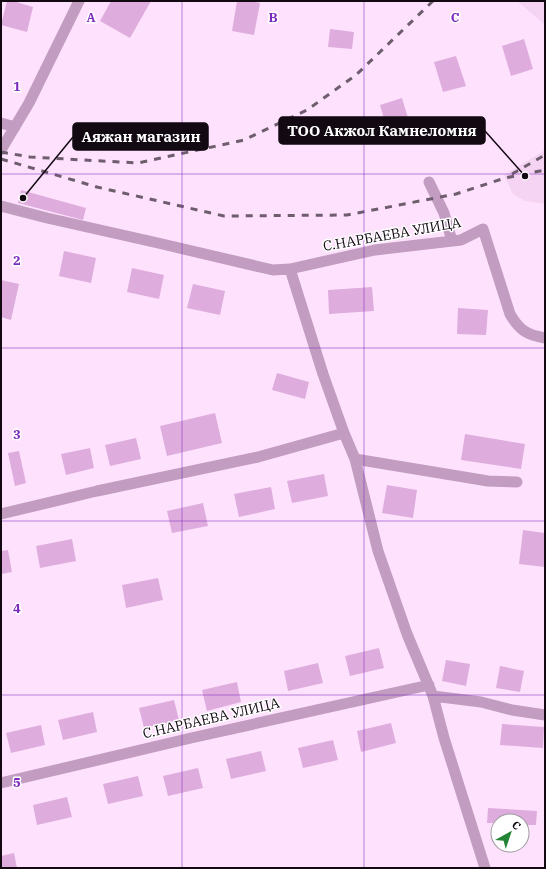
<svg xmlns="http://www.w3.org/2000/svg" width="546" height="869" font-family="'IBM Plex Serif',serif">
<style>
.built{fill:#f4d3f3}
.building{fill:#dfacde}
.lines{fill:none;stroke-linecap:round;stroke-linejoin:round}
.street{stroke:#c29cc1;stroke-width:11}
.rail{stroke:#6e5d6d;stroke-width:3;stroke-dasharray:7 7;stroke-linecap:butt}
.grid{fill:none;stroke:#7b2cbf;stroke-width:1;stroke-opacity:0.55}
.labels{text-anchor:middle;stroke-width:3;stroke-linejoin:round;paint-order:stroke}
.street-label{font-size:14px;fill:#120912;stroke:#fff}
.grid-label{font-size:13px;text-anchor:middle;font-weight:bold;fill:#7b2cbf;stroke:#fff;stroke-width:3;stroke-linejoin:round;paint-order:stroke}
.leader{fill:none;stroke:#120912;stroke-width:1.5}
.callout-dot{fill:#120912;stroke:#fff;stroke-width:1.5}
.callout{fill:#120912;stroke:#120912;stroke-width:1.5}
.callout-label{font-size:15px;text-anchor:middle;font-weight:bold;fill:#fff}
</style>
<rect width="100%" height="100%" fill="#fee2fd"/>
<path class="built" d="M517 1H545V25Z
M545 150V204L525 201 513 194 504 175Z"/>
<path class="building" d="M7 1H13L33 7 27 32 1 25Z
M111 1H151L130 38 100 21Z
M237 1H251L260 3 254 35 232 31Z
M330 29 354 32 352 49 328 47Z
M524 39 533 69 511 76 502 46Z
M456 56 466 86 443 92 434 62Z
M402 98 411 128 389 135 380 105Z
M21 190 86 208 83 220 18 203Z
M64 251 96 258 91 283 59 276Z
M132 268 164 275 159 299 127 292Z
M1 280 19 284 11 320 1 317Z
M193 284 225 291 220 315 187 308Z
M372 287 374 311 329 314 328 290Z
M458 308 488 310 486 335 457 334Z
M277 373 309 382 305 399 272 390Z
M215 413 222 443 167 456 160 426Z
M465 434 525 444 521 469 461 460Z
M136 438 141 459 110 466 105 445Z
M90 448 94 468 66 475 61 454Z
M19 451 26 483 15 486 8 453Z
M324 474 328 496 292 503 287 481Z
M387 485 417 490 413 518 382 513Z
M271 487 275 509 239 517 234 494Z
M203 503 208 526 172 533 167 511Z
M523 530 545 533V567L519 564Z
M72 539 76 561 40 568 36 546Z
M8 550 12 572 1 574V551Z
M158 578 163 600 126 608 122 585Z
M379 648 384 668 350 676 345 656Z
M446 660 470 664 466 686 442 681Z
M318 663 323 683 288 691 284 671Z
M500 666 524 671 520 692 496 688Z
M237 682 241 702 207 711 202 690Z
M174 700 179 720 144 728 139 708Z
M93 712 97 732 63 740 58 720Z
M391 723 396 743 361 752 357 731Z
M502 724 544 727 543 748 500 745Z
M41 725 45 745 11 753 6 733Z
M333 740 338 760 303 768 298 748Z
M261 751 266 771 231 779 226 759Z
M198 768 203 788 168 796 163 776Z
M138 776 143 796 108 804 103 784Z
M67 797 72 817 37 825 33 805Z
M488 808 537 811 536 825H522V821H498V823H487Z
M14 853 17 868H1V856Z"/>
<g class="lines">
<path class="street" d="M1 123 15 127
M1 150 29 103 79 1
M429 182 444 213 452 241
M1 206 47 218 158 243 273 270 290 269 375 250 461 240 483 229 510 314C519 330 527 335 545 338
M290 269 323 374 344 433 355 459 378 551 407 634 433 696 444 738 485 868
M355 459 488 481 517 482
M1 514 97 491 258 457 344 433
M433 696 481 702 512 710 545 715
M1 783 191 738 429 685"/>
<path class="rail" d="M1 152 30 157 138 163 244 140 307 110 356 75 433 1
M1 159 97 187 224 216 347 215 456 194 505 178 545 170
M512 174 545 155"/>
</g>
<path class="grid" d="M182 1V868M364 1V868M1 174H545M1 348H545M1 521H545M1 695H545"/>
<g class="labels">
<g class="street-label">
<text transform="translate(392 234) rotate(-10)" y="5">С.НАРБАЕВА УЛИЦА</text>
<text transform="translate(211 718) rotate(-13)" y="5">С.НАРБАЕВА УЛИЦА</text>
</g>
</g>
<g class="grid-label">
<text x="91" y="22">A</text>
<text x="273" y="22">B</text>
<text x="455" y="22">C</text>
<text x="17" y="91">1</text>
<text x="17" y="265">2</text>
<text x="17" y="439">3</text>
<text x="17" y="613">4</text>
<text x="17" y="787">5</text>
</g>
<path class="leader" d="M525 176L485 131M23 198L73 137"/>
<g class="callout-dot">
<circle cx="525" cy="176" r="4"/>
<circle cx="23" cy="198" r="4"/>
</g>
<g class="callout">
<rect x="279" y="117" width="206" height="27" rx="4"/>
<rect x="73" y="123" width="135" height="27" rx="4"/>
</g>
<g class="callout-label">
<text x="382" y="136">ТОО Акжол Камнеломня</text>
<text x="141" y="142">Аяжан магазин</text>
</g>
<rect width="546" height="869" fill="none" stroke="#120912" stroke-width="4"/>
<g transform="translate(510 833) rotate(40)"><circle r="19" fill="#ffffff" stroke="#a09da0"/>
<path d="M0-3L7 15L0 10L-7 15Z" fill="#248436"/>
<text y="-6" font-size="11" font-weight="bold" text-anchor="middle" fill="#120912">С</text>
</g>
</svg>
